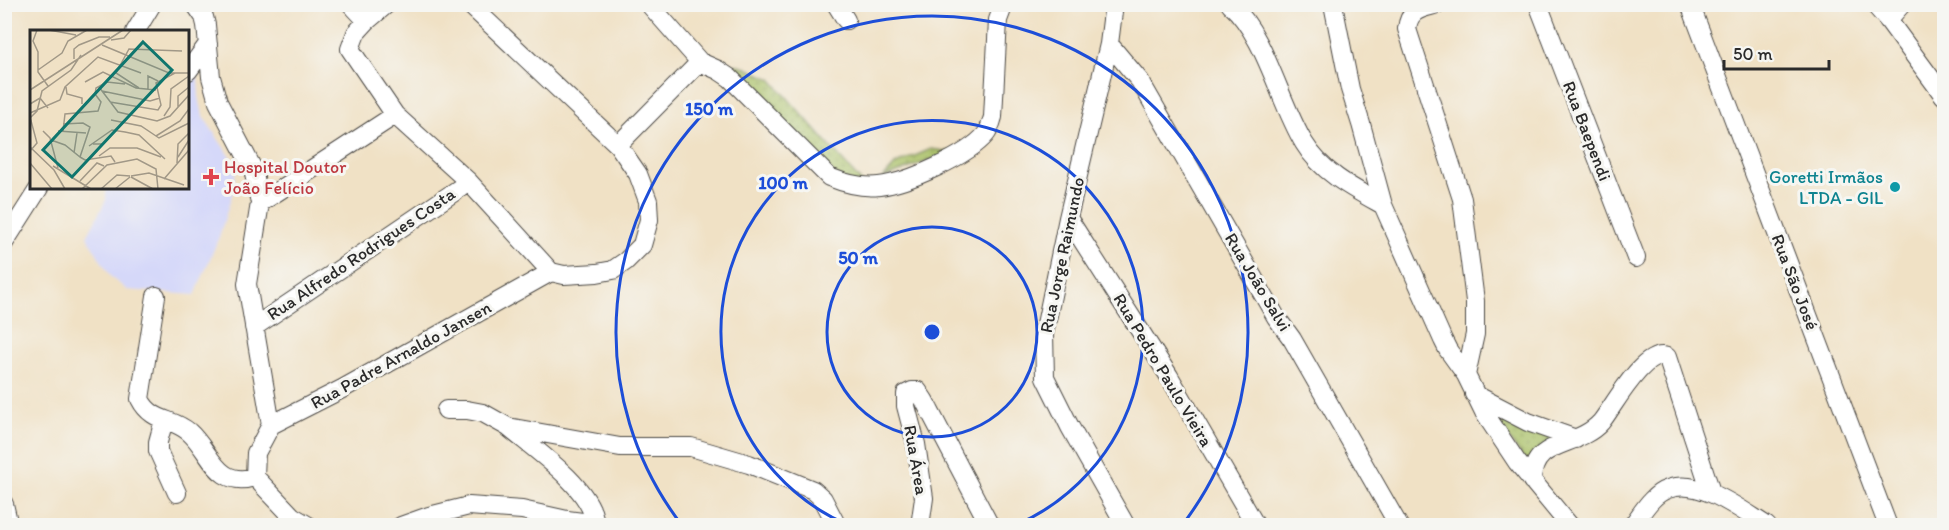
<svg xmlns="http://www.w3.org/2000/svg" width="1949" height="530" font-family="Itim,sans-serif">
<style>
.built{fill:#d5d8f9}
.park{fill:url(#park-dots);stroke:#6a7648;stroke-width:1.5}
.lines{fill:none;stroke-linecap:round;stroke-linejoin:round}
.minor-casing{stroke:#494642;stroke-width:20}
.minor{stroke:#fff;stroke-width:18}
.ring{fill:none;stroke:#1d4ed8;stroke-width:3}
.health-dot{fill:#e0444e;stroke:#f6f6f2;stroke-width:2}
.culture-dot{fill:#0f9aa8;stroke:#f6f6f2;stroke-width:2}
.labels{text-anchor:middle;stroke-width:6;stroke-linejoin:round;paint-order:stroke}
.street-label{font-size:18px;fill:#2b2b2b;stroke:#f6f6f2}
.health-label{font-size:18px;fill:#be3a42;stroke:#f6f6f2;text-anchor:start}
.culture-label{font-size:18px;fill:#0d838f;stroke:#f6f6f2;text-anchor:end}
.inset-road{fill:none;stroke:#a19887;stroke-width:1.5}
.view{fill:#0f766e;fill-opacity:0.15;stroke:#0f766e;stroke-width:3}
.inset-edge{fill:none;stroke:#2b2b2b;stroke-width:3}
.centre{fill:#1d4ed8;stroke:#f6f6f2;stroke-width:3}
.ring-label{font-size:18px;text-anchor:middle;font-weight:bold;fill:#1d4ed8;stroke:#f6f6f2;stroke-width:6;stroke-linejoin:round;paint-order:stroke}
</style>
<defs>
<pattern id="park-dots" width="8" height="8" patternUnits="userSpaceOnUse" patternTransform="scale(1.5)"><rect width="8" height="8" fill="#a9c065"/><path d="M2 2h.1M6 6h.1" fill="none" stroke="#8a9c53" stroke-width="1.8" stroke-linecap="round"/></pattern>
</defs>
<rect width="100%" height="100%" fill="#f6f6f2"/>
<filter id="ink" filterUnits="userSpaceOnUse"><feTurbulence type="fractalNoise" baseFrequency=".0167" numOctaves="2"/><feDisplacementMap in="SourceGraphic" scale="12" xChannelSelector="R" yChannelSelector="G"/><feConvolveMatrix kernelMatrix="1 2 1 2 8 2 1 2 1" color-interpolation-filters="sRGB"/></filter>
<filter id="wash" filterUnits="userSpaceOnUse"><feTurbulence type="fractalNoise" baseFrequency=".008" numOctaves="4" result="noise"/><feDisplacementMap in="SourceGraphic" scale="24" xChannelSelector="R" yChannelSelector="G"/><feGaussianBlur stdDeviation="1.35" result="paint"/><feColorMatrix in="noise" values="0 0 0 0 0 0 0 0 0 0 0 0 0 0 0 0 0 1.4 0 .05"/><feComposite in="paint" operator="in"/></filter>
<g filter="url(#wash)">
<rect width="100%" height="100%" fill="#f0e1c5"/>
<path class="built" d="M196 49 199 97 203 116 236 166 234 188 219 237 195 295 127 290 110 276 87 236 106 200V188H188V56Z"/>
<path class="park" d="M709 65H740L771 79 864 185 844 183Z
M931 149 952 152 883 178 896 164Z
M1485 406 1555 437 1529 466Z"/>
</g>
<g filter="url(#ink)">
<g class="lines">
<g class="minor-casing">
<path id="minor" d="M195 4 204 17 206 25 211 77 218 102 253 169 260 203 247 284 271 425 342 389 551 272 564 275 597 273 613 270 626 261 642 245 649 220 648 201 638 174 618 145 469 4
M351 4 367 21 356 33 350 49 395 115 469 182 551 272
M649 4 700 62 718 70 730 78 829 177C844 183 863 188 879 186 907 183 968 156 986 134 990 129 991 123 993 117L998 20 1004 4
M836 4 846 20
M1114 4 1109 44 1068 218 1044 334 1045 377 1070 427 1126 526
M1230 4C1266 36 1279 102 1304 143 1322 173 1354 189 1383 205
M1333 4 1350 89 1361 124 1383 205 1443 340 1448 350 1466 375 1485 414 1517 462 1570 526
M1438 4C1421 9 1409 9 1407 29L1462 199 1475 301V334L1466 375
M1538 4 1636 258
M1690 4 1888 526
M1874 4 1888 20 1944 96
M1888 20 1902 4
M367 21 387 4
M135 32 152 4
M1109 44 1140 81 1276 317 1292 339 1399 526
M188 71 208 44
M618 145 700 62
M260 203 395 115
M1068 218 1169 376 1256 526
M4 243 39 188
M156 296 140 399C152 423 172 417 189 432 211 451 216 489 255 477
M254 327 469 182
M1474 394 1528 422 1576 439
M446 410H467L483 413 508 427 620 447H691L749 464 813 490 823 499 837 526
M164 420 158 442V451L177 493
M271 425 256 453 255 477 292 516 309 526
M1532 481C1532 438 1577 449 1601 422 1614 406 1644 348 1667 357L1711 492
M4 504 9 526
M401 526 429 516 469 506 522 510 567 520 590 523 594 518C587 485 534 449 508 427
M920 526 924 498 916 444 906 406V394L912 391H918L924 400 990 526
M1632 526C1642 513 1652 494 1668 489 1699 477 1741 510 1767 526"/>
</g>
<use href="#minor" class="minor"/>
</g>
</g>
<g class="ring">
<circle cx="932" cy="332" r="105"/>
<path d="M848 525A211 211 0 1 1 1016 525"/>
<path d="M681 524A316 316 0 1 1 1183 524"/>
</g>
<path class="health-dot" d="M208 168h6v6h6v6h-6v6h-6v-6h-6v-6h6z"/>
<circle class="culture-dot" cx="1895" cy="187" r="6"/>
<g class="labels">
<g class="street-label">
<text transform="translate(1587 131) rotate(69)" y="6">Rua Baependi</text>
<text transform="translate(361 254) rotate(-34)" y="6">Rua Alfredo Rodrigues Costa</text>
<text transform="translate(1062 255) rotate(-78)" y="6">Rua Jorge Raimundo</text>
<text transform="translate(1258 282) rotate(59)" y="6">Rua João Salvi</text>
<text transform="translate(1795 282) rotate(69)" y="6">Rua São José</text>
<text transform="translate(401 355) rotate(-29)" y="6">Rua Padre Arnaldo Jansen</text>
<text transform="translate(1163 370) rotate(59)" y="6">Rua Pedro Paulo Vieira</text>
<text transform="translate(916 460) rotate(80)" y="6">Rua Área</text>
</g>
<g class="health-label">
<text x="224" y="173">Hospital Doutor<tspan x="224" dy="21">João Felício</tspan></text>
</g>
<g class="culture-label">
<text x="1883" y="183">Goretti Irmãos<tspan x="1883" dy="21">LTDA - GIL</tspan></text>
</g>
</g>
<g transform="translate(30 30)">
<rect width="159" height="159" fill="#f0e1c5"/>
<path class="inset-road" d="M7 0 3 11 8 22V42L18 56M19 0 46 5M81 10 94 8 101 0M72 15 139 43H159M44 29V19L49 15 69 7H80M8 40 32 23 38 11 57 0M55 52 73 42 106 58 126 60M36 57 37 64 52 68V74M69 57 88 82 127 91 140 86 159 65M109 58 86 43 99 19 152 21M0 60 93 0M118 60V46L128 51M72 61 120 71 130 68M80 72 128 80 131 75 126 53 145 43M0 74 10 68 18 78M148 77V66L159 57M0 83 30 70 35 57 68 27 111 43M134 86 140 77 141 59 159 46M0 87 7 113 1 120M0 88 7 81 12 61 41 40 51 25M81 90 111 96 129 108 159 93M13 101 20 108 28 138M28 101 56 103M33 101 35 84 68 81 71 72 65 64 66 58 77 52 95 54M126 106 150 91 159 79M21 110 35 115 50 127 60 97 53 93 33 94M59 116 82 100 95 102 109 105 135 129M0 117 24 140 35 159M44 123 47 103M69 126 80 118H107L131 127M50 127 55 130 81 126 85 132M148 127 159 110M61 128 72 114H63M0 133 22 159M147 133 148 114 159 103M23 136 61 159M101 146 119 143 154 155M101 147 123 159M134 149 159 120M50 151 67 133 74 136M52 159 77 135 107 129 126 139 128 159M71 159 87 145 100 146M85 159 100 147"/>
<path class="view" d="M113 12 142 40 42 147 13 120Z"/>
<rect width="159" height="159" class="inset-edge"/>
</g>
<circle cx="932" cy="332" r="9" class="centre"/>
<g class="ring-label">
<text x="709" y="115">150 m</text>
<text x="783" y="189">100 m</text>
<text x="858" y="264">50 m</text>
</g>
<rect width="1949" height="530" fill="none" stroke="#f6f6f2" stroke-width="24"/>
<path d="M1724 60v9h105v-9" fill="none" stroke="#2b2b2b" stroke-width="3"/>
<text x="1733" y="60" font-size="18" fill="#2b2b2b" stroke="#f6f6f2" stroke-width="4.5" paint-order="stroke">50 m</text>
</svg>
